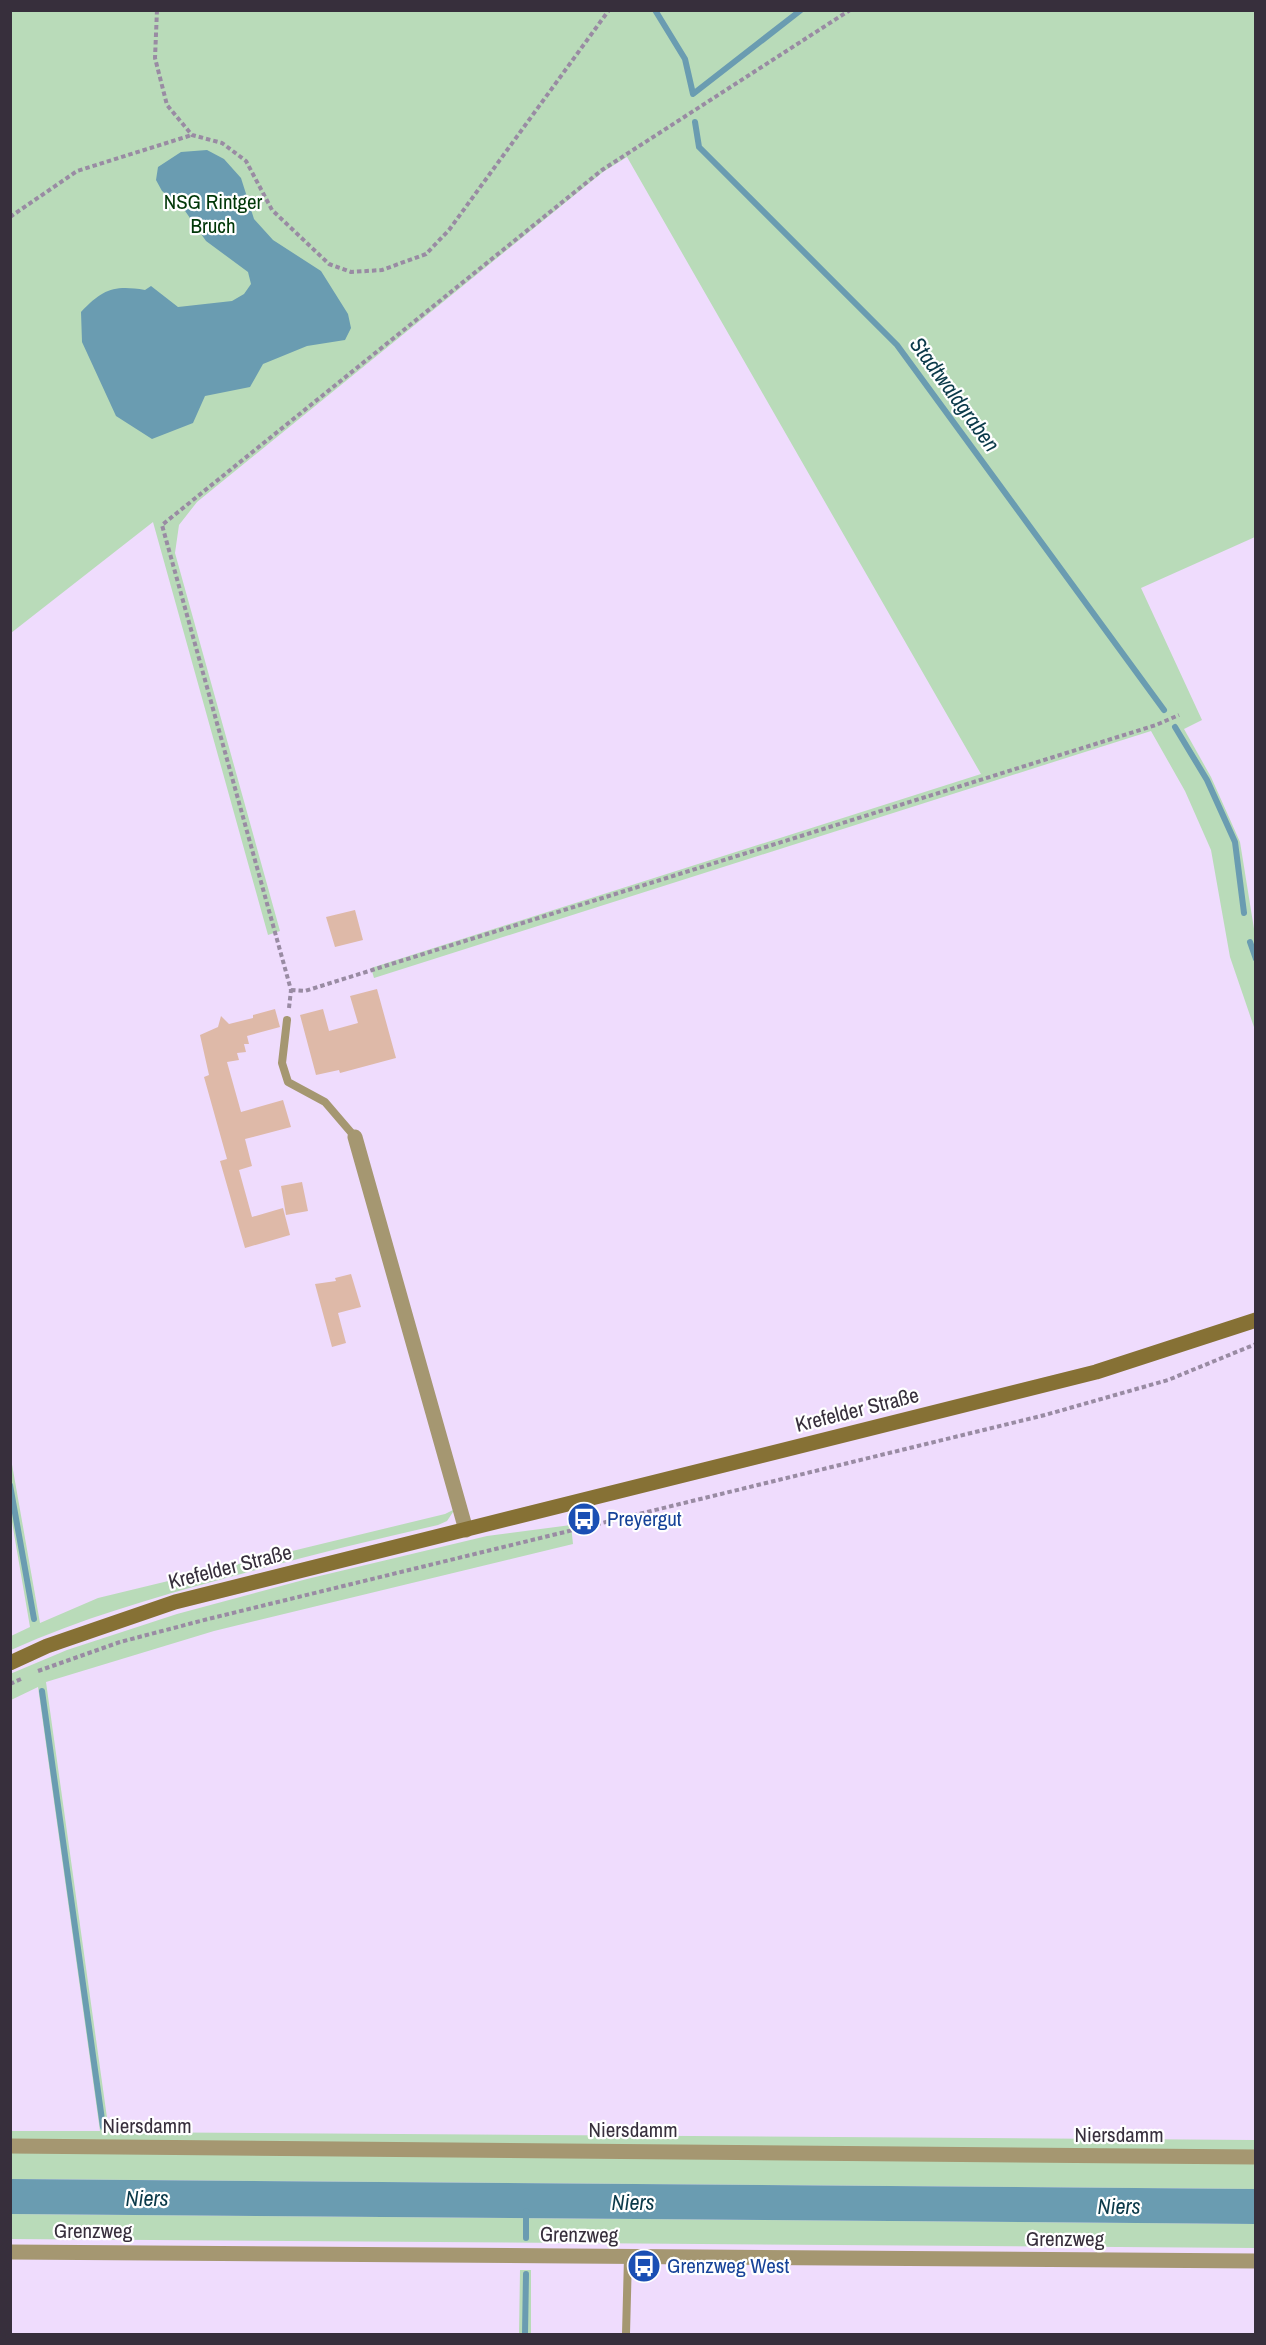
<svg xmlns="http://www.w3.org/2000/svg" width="1266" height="2345" font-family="'Archivo Narrow',sans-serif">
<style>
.green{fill:#b9dbb9}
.water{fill:#6a9cb1}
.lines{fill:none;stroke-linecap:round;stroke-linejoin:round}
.stream{stroke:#6a9cb1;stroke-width:6}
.building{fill:#deb9a8}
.path{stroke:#998ba3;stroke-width:4;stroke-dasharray:4.5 3;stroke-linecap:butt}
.service{stroke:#a59771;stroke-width:8}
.minor{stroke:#a59771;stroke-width:15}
.secondary{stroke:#867135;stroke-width:15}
.labels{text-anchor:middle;stroke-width:4.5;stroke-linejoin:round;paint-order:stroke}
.park-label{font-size:21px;fill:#003708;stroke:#fff}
.street-label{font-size:21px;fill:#372f3c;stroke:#fff}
.transit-label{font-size:21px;fill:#164399;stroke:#fff;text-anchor:start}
.water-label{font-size:22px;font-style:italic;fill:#0a3949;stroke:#fff}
</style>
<rect width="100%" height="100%" fill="#efdcfd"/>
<path class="green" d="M11 11H1255V537L1141 588 1202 720 1184 729 1211 777 1240 842 1255 935V1030L1230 957 1211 850 1185 791 1151 731 374 978 371 968 981 774 627 157 603 172 197 502 179 525 175 553 280 931 268 935 153 522 11 633Z
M10 1453 40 1623 98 1598 445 1514 455 1509 447 1521 438 1525C367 1541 296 1559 226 1578 152 1598 80 1619 11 1650V1636L30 1627 11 1516Z
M571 1525 573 1544 214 1631 46 1682 109 2132 1255 2140V2189L11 2179V2131H100L38 1687 11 1700 10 1674 67 1650 177 1614 307 1579 487 1536Z
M11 2214 1255 2224 1256 2248 11 2239Z
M520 2270H531V2334H519Z"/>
<path class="water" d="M207 150 224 159 241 178 254 219 273 240 321 271 348 314 351 328 345 340 307 346 263 364 250 387 205 396 193 423 152 439 116 416 82 342 81 312C103 289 114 285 145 290L151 286 178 307 232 301 244 294 251 284 248 272 206 241 183 208 162 191 156 180 158 167 181 152Z
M11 2179 1255 2189 1256 2224 11 2214Z"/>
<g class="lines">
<path class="stream" d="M655 10 685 59 693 94 801 10
M695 122 699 147 897 345 1164 710
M1175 727 1207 780 1235 842 1244 913
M1250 942 1256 959
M10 1485 34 1619
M42 1691 103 2127
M526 2211V2238
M525 2334 526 2274"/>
</g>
<path class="building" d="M355 910 363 940 335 947 326 917Z
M377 989 396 1058 340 1073 339 1070 316 1075 300 1015 323 1009 329 1031 358 1023 350 996Z
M275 1009 280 1027 247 1036 249 1044H244L246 1052 237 1053 239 1060 227 1062 241 1112 283 1100 291 1127 245 1139 252 1166 239 1170 252 1217 283 1208 290 1235 245 1248 220 1161 227 1159 204 1077 209 1075 200 1035 218 1027 221 1016 229 1024 253 1018V1015Z
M302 1182 308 1211 286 1215 281 1186Z
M351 1274 361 1307 338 1313 346 1343 332 1347 315 1284 336 1281 335 1278Z"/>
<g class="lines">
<path class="path" d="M157 10 155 58 167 105 192 135 222 143 246 161 272 210 329 264 351 272 382 270 426 254 449 230 609 10
M10 217 77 171 192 135
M291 990 305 991 1156 725 1179 715
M289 1008 291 990 162 525 602 170 850 10
M38 1671 120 1642 208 1619 1045 1415 1168 1380 1256 1344
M10 1684 21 1679"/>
<path class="service" d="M287 1020 282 1063 288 1082 325 1102 355 1137
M626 2334 628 2257"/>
<path class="minor" d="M355 1137 466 1530
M10 2146 1256 2157
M10 2252 1256 2261"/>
<path class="secondary" d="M10 1663 47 1646 175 1602 1096 1372 1256 1320"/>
</g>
<defs>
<g id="bus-disc" transform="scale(1.725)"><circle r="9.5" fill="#1a4fb4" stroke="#fff"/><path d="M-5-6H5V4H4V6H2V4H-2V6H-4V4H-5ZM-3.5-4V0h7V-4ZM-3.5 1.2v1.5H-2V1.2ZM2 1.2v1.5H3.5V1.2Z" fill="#fff"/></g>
</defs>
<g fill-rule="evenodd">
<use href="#bus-disc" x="584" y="1519"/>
<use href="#bus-disc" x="644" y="2266"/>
</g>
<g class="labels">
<g class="park-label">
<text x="213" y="209">NSG Rintger<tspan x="213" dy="24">Bruch</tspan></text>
</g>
<g class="street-label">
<text transform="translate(857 1410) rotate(-14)" y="7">Krefelder Straße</text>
<text transform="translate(230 1567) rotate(-14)" y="7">Krefelder Straße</text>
<text x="147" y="2133">Niersdamm</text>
<text x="633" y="2137">Niersdamm</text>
<text x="1119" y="2142">Niersdamm</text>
<text x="93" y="2238">Grenzweg</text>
<text transform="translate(579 2235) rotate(1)" y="7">Grenzweg</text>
<text x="1065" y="2246">Grenzweg</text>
</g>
<g class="transit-label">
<text x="607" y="1526">Preyergut</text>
<text x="667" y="2273">Grenzweg West</text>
</g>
<g class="water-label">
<text transform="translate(955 394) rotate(54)" y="8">Stadtwaldgraben</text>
<text x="147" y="2206">Niers</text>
<text x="633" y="2210">Niers</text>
<text x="1119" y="2214">Niers</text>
</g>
</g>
<rect width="1266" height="2345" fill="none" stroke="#372f3c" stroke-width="24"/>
</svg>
